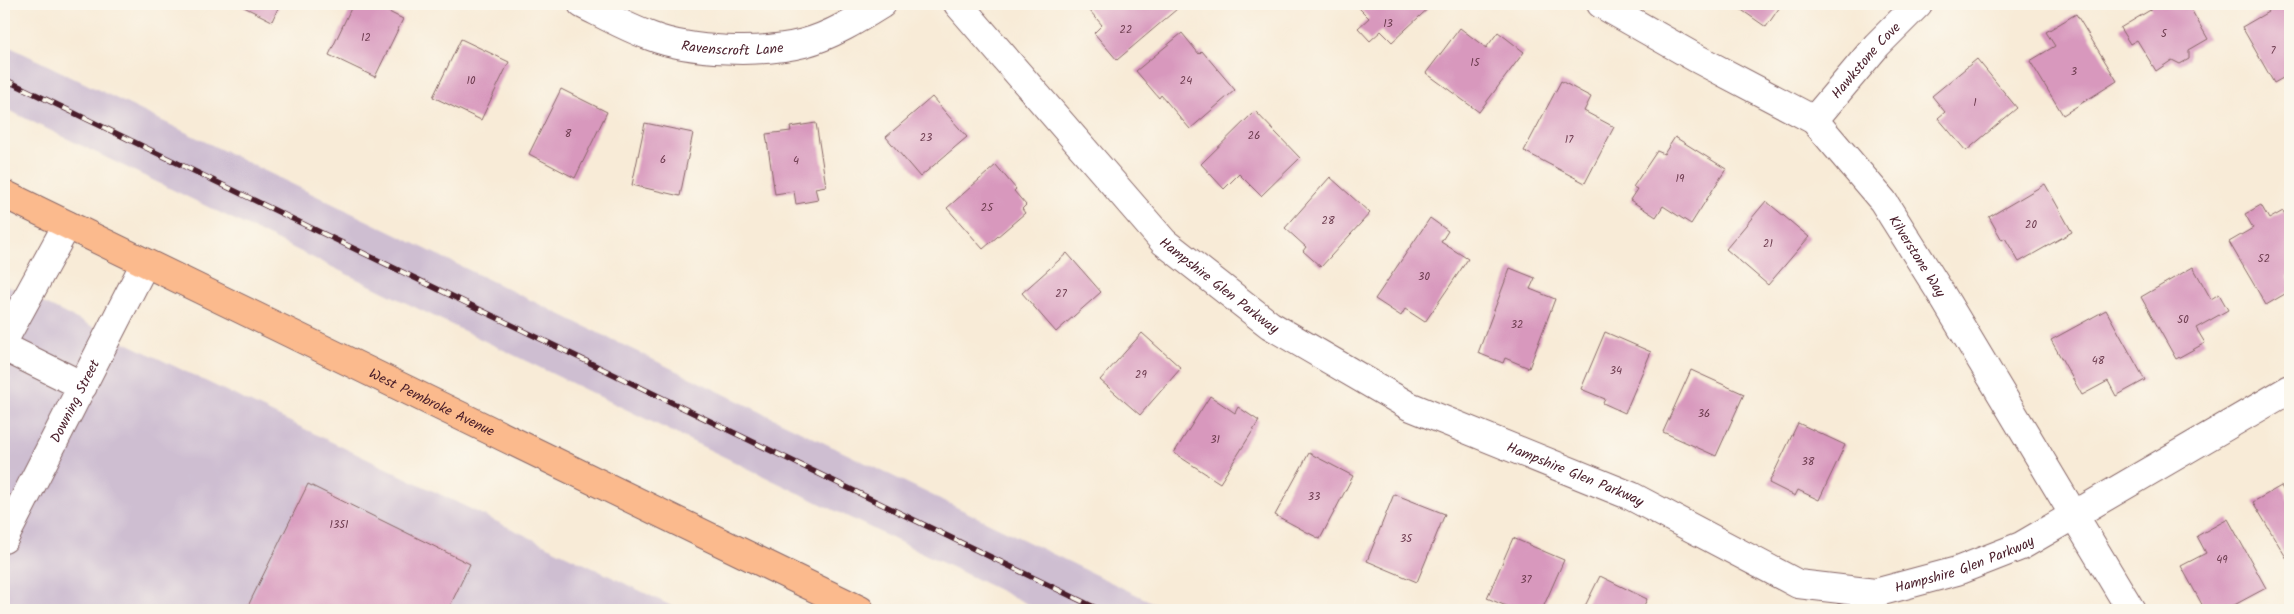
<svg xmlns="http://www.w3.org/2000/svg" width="2294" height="614" font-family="Kalam,sans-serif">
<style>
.industrial{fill:#cebed1}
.building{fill:#d898bd}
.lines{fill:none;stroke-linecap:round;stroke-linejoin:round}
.minor-casing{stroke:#876667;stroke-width:30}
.major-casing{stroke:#876667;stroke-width:30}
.minor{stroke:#fff;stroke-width:28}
.major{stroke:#fbba8d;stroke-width:28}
.rail-casing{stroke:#4a1f2b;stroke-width:5.5}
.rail{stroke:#fbf7ec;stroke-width:4;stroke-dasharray:11;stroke-linecap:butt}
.labels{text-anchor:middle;stroke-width:5;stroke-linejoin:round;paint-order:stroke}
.number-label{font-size:11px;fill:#6e3d50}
.street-label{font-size:14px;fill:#4a1f2b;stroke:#fbf7ec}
</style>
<rect width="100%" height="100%" fill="#fbf7ec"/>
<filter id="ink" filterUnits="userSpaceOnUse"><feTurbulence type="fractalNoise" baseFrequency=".02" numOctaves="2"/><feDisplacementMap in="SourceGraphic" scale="10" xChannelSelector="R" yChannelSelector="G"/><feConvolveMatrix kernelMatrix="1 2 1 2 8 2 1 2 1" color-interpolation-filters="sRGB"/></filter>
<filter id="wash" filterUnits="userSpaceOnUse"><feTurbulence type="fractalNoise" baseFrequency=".0096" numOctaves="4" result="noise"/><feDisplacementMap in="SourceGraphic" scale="20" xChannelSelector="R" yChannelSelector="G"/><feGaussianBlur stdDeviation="1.12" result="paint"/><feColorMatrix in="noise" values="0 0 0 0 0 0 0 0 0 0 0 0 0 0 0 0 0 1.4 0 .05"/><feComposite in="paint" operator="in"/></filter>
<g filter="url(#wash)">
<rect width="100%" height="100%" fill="#f8ebd7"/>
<path class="industrial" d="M4 44 1168 610H1040L4 108Z
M4 284 680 610H4Z"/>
<g id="blocks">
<path class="building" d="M238 4H280L272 21Z
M353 4H380L379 7 403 19 375 77 329 55Z
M1084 4H1172L1177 9 1117 60 1094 33 1102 25Z
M1355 4H1433L1392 42 1381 31 1370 41 1358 28 1369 18Z
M1733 4H1782L1766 27Z
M2149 4H2188L2208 39 2189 50V59L2180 64 2172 60 2156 71 2137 40 2130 44 2120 28 2152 9Z
M2285 4H2290V74L2274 83 2242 27 2268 12 2266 9 2273 5 2276 9Z
M2076 14 2117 81 2063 115 2030 61 2055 46 2046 32Z
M1460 28 1486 48 1498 32 1524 52 1479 112 1426 73Z
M1182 33 1199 54 1202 51 1235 90 1190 129 1161 95 1159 98 1136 71Z
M461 39 509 62 481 120 433 97Z
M1977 59 2017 108 1966 151 1938 118 1945 112 1932 96Z
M1561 81 1591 97 1584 111 1614 127 1585 183 1524 151Z
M561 89 607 112 575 178 529 154Z
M932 97 967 137 920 177 886 137Z
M1255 111 1300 158 1261 196 1239 174 1224 189 1201 164Z
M645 123 693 133 680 196 632 185Z
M816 123 826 186 815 188 818 200 796 204 794 191 775 194 766 134 791 131 790 127Z
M1675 137 1726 169 1691 224 1663 206 1656 217 1630 200 1637 189 1633 187 1657 151 1664 154Z
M996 165 1016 189 1014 191 1026 205 1022 209 1025 213 983 249 947 208Z
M1330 177 1370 213 1321 267 1303 251 1306 247 1285 228Z
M2045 184 2072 232 2019 262 2005 238 2002 240 1989 217Z
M1766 201 1809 237 1768 285 1726 249Z
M2261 205 2269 219 2283 211 2290 223V274L2287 276 2290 281V291L2266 305 2229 242 2253 228 2245 214Z
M1430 218 1448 231 1441 242 1468 259 1425 322 1405 309 1401 316 1375 299Z
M1067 253 1101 292 1056 332 1022 293Z
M2193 267 2211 299 2219 294 2228 310 2196 328 2205 343 2176 359 2141 297Z
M1510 268 1535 278 1530 289 1555 299 1529 368 1505 358 1503 363 1478 353Z
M2106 310 2145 380 2116 396 2108 381 2082 395 2051 340Z
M1605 332 1651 352 1625 413 1603 403 1605 399 1581 389Z
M1142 333 1181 368 1140 415 1100 380Z
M1691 370 1744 394 1716 456 1663 432Z
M1210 396 1235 413 1238 407 1259 421 1220 483 1174 453Z
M1798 423 1845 445 1819 500 1798 490 1795 496 1769 483Z
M1309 453 1353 476 1320 539 1275 515Z
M308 484 470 564 448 610H246Z
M2281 486 2290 502V564L2253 502Z
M1394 494 1445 514 1417 582 1367 561Z
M2228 519 2266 588 2225 610H2205L2181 566 2206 553 2197 536Z
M1513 538 1564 560 1542 610H1516L1487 598Z
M1600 576 1647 599 1642 610H1583Z"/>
</g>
</g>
<g filter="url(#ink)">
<use href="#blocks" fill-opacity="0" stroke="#876667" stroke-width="1"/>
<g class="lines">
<g class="minor-casing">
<g id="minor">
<path id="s1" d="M582 4C604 15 627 28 650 36 691 52 762 54 804 43 831 36 858 19 882 4"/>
<path id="s2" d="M958 4 1164 242 1270 325 1409 406 1631 496 1798 584 1875 593 1957 571 2021 546 2290 389"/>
<path id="s3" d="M1601 4 1696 58 1814 120 1883 201 1939 290 2131 610"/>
<path id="s4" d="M1814 120 1877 45 1918 4"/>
<path d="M4 340 67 225"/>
<path d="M4 347 83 386"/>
<path id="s5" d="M4 539 145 263"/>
</g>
</g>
<g class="major-casing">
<g id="major">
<path id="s6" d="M4 194 860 610"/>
</g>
</g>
<use href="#minor" class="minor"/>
<use href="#major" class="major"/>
<g class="rail-casing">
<path id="rail" d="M4 79 1100 610"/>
</g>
<use href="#rail" class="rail"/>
</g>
</g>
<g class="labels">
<g class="number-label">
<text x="1388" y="27">13</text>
<text x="1126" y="33">22</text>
<text x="2164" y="37">5</text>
<text x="366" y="41">12</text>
<text x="2273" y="54">7</text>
<text x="1475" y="66">15</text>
<text x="2074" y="75">3</text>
<text x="471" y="84">10</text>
<text x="1186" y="84">24</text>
<text x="1975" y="106">1</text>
<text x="568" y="137">8</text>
<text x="1254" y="139">26</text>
<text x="926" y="141">23</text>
<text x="1569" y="143">17</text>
<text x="663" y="163">6</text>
<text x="796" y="164">4</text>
<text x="1680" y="182">19</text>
<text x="987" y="211">25</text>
<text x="1328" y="224">28</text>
<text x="2031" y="228">20</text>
<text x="1768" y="247">21</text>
<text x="2264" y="262">52</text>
<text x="1424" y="280">30</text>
<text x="1061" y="297">27</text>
<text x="2183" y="323">50</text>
<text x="1517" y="328">32</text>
<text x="2098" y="364">48</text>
<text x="1616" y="374">34</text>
<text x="1141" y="378">29</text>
<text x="1704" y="417">36</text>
<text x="1215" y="443">31</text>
<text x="1808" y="465">38</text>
<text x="1314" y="500">33</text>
<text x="339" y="528">1351</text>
<text x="1406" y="542">35</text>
<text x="2222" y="563">49</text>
<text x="1526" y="583">37</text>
</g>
<g class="street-label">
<text dy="5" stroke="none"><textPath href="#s1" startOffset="159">Ravenscroft Lane</textPath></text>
<text dy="5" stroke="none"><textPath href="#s4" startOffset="79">Hawkstone Cove</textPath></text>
<text dy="5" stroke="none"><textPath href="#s3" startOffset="414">Kilverstone Way</textPath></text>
<text dy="5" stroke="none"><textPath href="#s2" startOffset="385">Hampshire Glen Parkway</textPath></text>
<text dy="5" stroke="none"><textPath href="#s5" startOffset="155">Downing Street</textPath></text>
<text dy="5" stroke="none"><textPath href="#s6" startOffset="476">West Pembroke Avenue</textPath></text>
<text dy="5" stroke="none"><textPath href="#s2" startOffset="790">Hampshire Glen Parkway</textPath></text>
<text dy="5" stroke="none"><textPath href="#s2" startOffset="1210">Hampshire Glen Parkway</textPath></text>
</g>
</g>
<rect width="2294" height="614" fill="none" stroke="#fbf7ec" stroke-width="20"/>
</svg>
